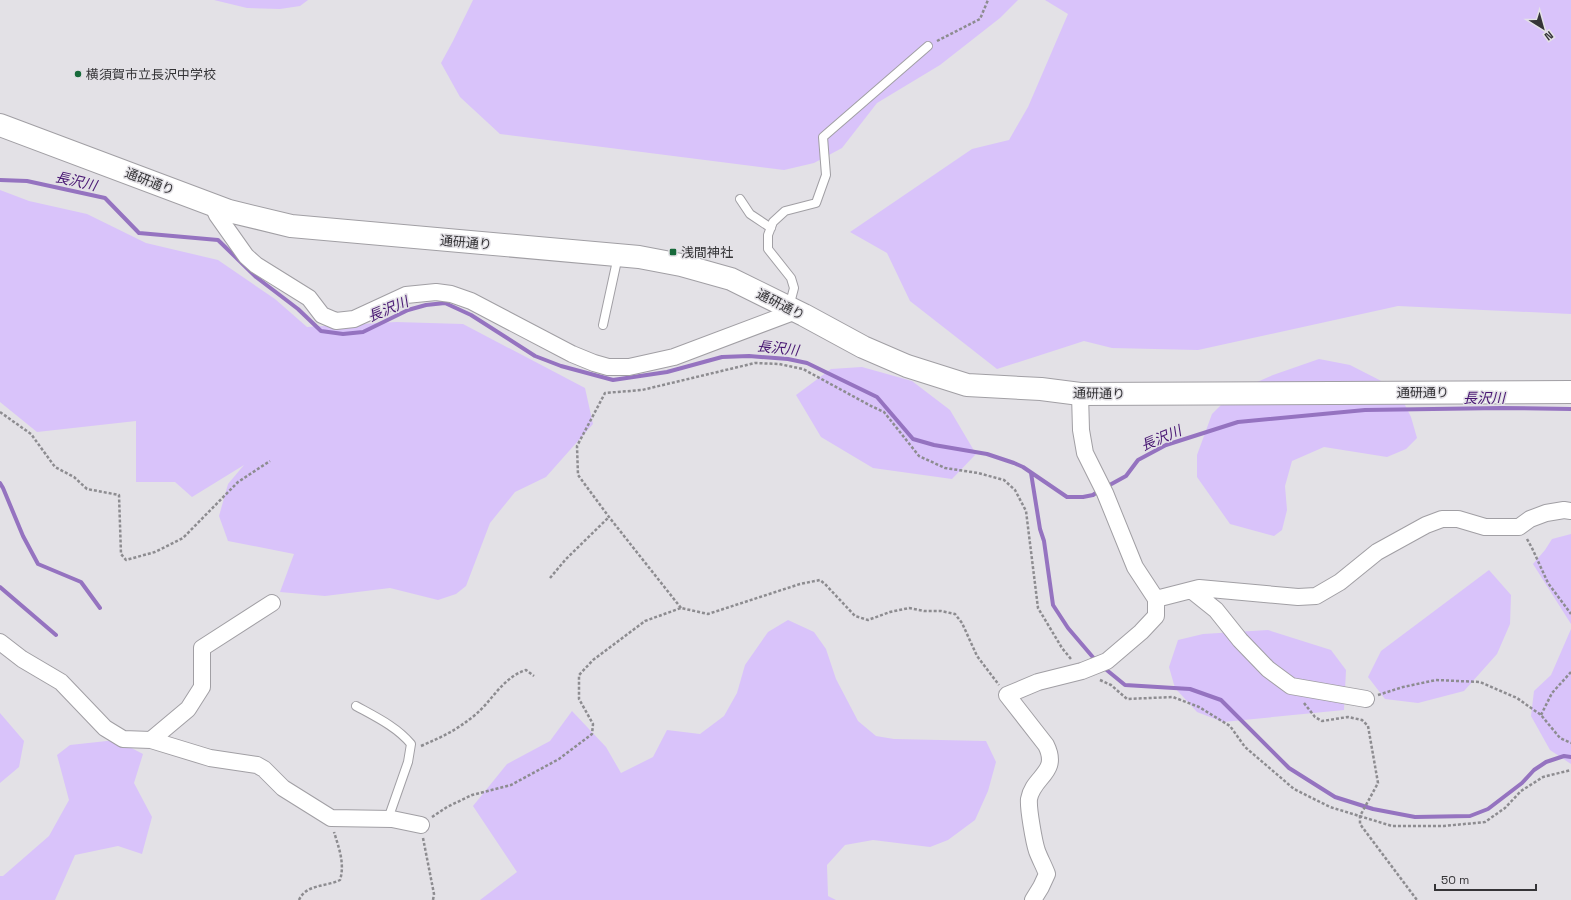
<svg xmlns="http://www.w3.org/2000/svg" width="1571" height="900" font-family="'Space Grotesk','Noto Sans JP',sans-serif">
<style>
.green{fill:#d9c3fa}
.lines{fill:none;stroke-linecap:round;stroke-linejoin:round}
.stream{stroke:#9573c0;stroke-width:4}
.lane-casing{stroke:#a19fa4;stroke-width:10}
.street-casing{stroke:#a19fa4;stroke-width:18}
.secondary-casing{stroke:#a19fa4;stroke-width:24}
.path{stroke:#8d8c90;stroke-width:2.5;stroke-dasharray:3 2;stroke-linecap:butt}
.lane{stroke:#fff;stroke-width:8}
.street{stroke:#fff;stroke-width:16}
.secondary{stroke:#fff;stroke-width:22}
.poi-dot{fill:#186a3b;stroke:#e3e1e6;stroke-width:1.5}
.labels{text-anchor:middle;stroke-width:3;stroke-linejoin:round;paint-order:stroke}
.poi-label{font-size:13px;fill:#353437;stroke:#e3e1e6;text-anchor:start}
.street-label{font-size:13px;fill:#353437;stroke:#e3e1e6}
.water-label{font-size:14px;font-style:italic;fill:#471572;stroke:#e3e1e6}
</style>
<rect width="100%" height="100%" fill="#e3e1e6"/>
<path class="green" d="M214 0H308L300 6 280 9 247 8Z
M473 0H1018L1000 18 940 65 877 103 842 148 814 163 784 170 500 134 460 97 441 63 453 41Z
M1045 0H1571V314L1398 306 1198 350 1112 348 1084 341 997 369 910 301 887 253 850 232 972 149 1009 140 1028 107 1068 14Z
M0 190 29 201 87 214 146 243 218 260 275 299 307 327 396 322 463 324 585 388 593 424 546 477 515 492 490 523 466 586 456 594 438 600 390 588 325 596 280 592 294 554 228 541 219 516 228 484 244 465 192 497 175 482H136V421L37 432 0 402Z
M1319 359 1350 365 1397 389 1411 417 1417 438 1406 449 1387 457 1324 447 1292 461 1285 486 1287 510 1282 530 1274 536 1230 524 1197 477V455L1212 414 1234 392 1273 375Z
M862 367 912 381 950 410 976 454 952 479 873 468 821 437 796 395 831 369Z
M1571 534V624L1533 564 1545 550 1552 539Z
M1489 570 1511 595 1510 624 1497 654 1464 691 1418 703 1385 699 1368 677 1381 651Z
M788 620 814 632 826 649 836 679 858 721 876 736 894 739 986 741 996 762 988 791 975 820 948 840 930 847 873 840 845 845 827 865 828 896 836 900H480L517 872 473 806 507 764 550 741 572 711 606 747 621 773 653 757 667 730 700 734 724 716 737 693 745 665 768 632Z
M1571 629V764L1550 750 1531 716 1534 691 1551 675Z
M1268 630 1331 650 1346 670 1344 710 1223 722 1197 712 1175 688 1169 667 1178 640 1203 634Z
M0 713 24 741 19 767 0 783Z
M116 740 143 754 134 783 152 817 142 854 118 846 75 855 55 900H0V876H3L49 836 69 800 57 755 70 745Z"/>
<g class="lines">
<path class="stream" d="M0 180 27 181 105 198 139 233 218 240 256 277 298 309 321 331 343 334 363 332 408 310 426 305 445 303 471 315 535 356 561 366 613 380 667 372 722 357 749 356 788 359 807 363 877 397 913 439 934 445 987 454 1014 463 1023 467 1067 497H1083L1093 495 1100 490
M1031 473 1040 529 1044 541 1053 605 1068 628 1097 662
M0 483 3 488 23 536 38 564 81 582 100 608
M1106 487 1126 476 1138 460 1166 445 1238 422 1365 410 1501 408 1571 409
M0 587 56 635
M1103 667 1125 685 1190 689 1221 700 1289 768 1335 797 1373 809 1415 817 1470 816 1488 809 1522 783 1534 770 1546 762 1564 756 1571 757"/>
<g class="lane-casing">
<path id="lane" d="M740 199 750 214 771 228
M789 307 794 288 791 278 768 249V235L773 222 785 211 816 203 826 175 823 137 928 46
M603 325 618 256
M356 706C376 717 397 727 411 744L408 762 388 819"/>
</g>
<g class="street-casing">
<path id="street" d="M212 204 217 215 246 256 256 265 309 298 322 315 336 321 354 319 406 295 436 292 451 294 471 301 572 354 594 363 608 367H629L674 357 796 311
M1080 394 1081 430 1085 453 1105 493 1135 567 1156 599
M1191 590 1216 610 1240 640 1268 669 1291 686 1366 699
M0 642 22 659 61 682 105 728 123 739 151 740 210 758 257 765 264 769 283 788 331 818 392 819 421 825
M151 740 188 709 202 687V648L272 603
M1033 900 1041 887 1047 874C1044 866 1040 859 1037 851 1034 842 1028 808 1029 799 1033 776 1060 773 1046 745L1007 695 1038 682 1082 671 1107 661 1141 632 1156 616V599L1199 588 1298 597 1316 596 1340 582 1377 552 1426 525 1442 519H1458L1485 527H1519L1530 519 1546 513 1564 510 1571 511"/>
</g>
<g class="secondary-casing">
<path id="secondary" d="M0 125 229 211 291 226 639 257 681 265 731 279 804 315 863 347 907 366 967 385 1041 389 1080 394 1571 392"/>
</g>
<path class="path" d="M937 41 980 19 988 0
M0 412 31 434 55 467 74 477 87 489 119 495 121 554 126 560 155 552 183 538 238 482 270 461
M1527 539 1532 548 1548 583 1571 614
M550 578 566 559 609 517
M681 608 609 517 578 475 577 446 605 393 642 390 755 363 779 364 803 369 871 406 884 412 919 456 945 468 978 473 1004 480 1015 490 1026 511 1038 608 1062 648 1071 659
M1100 680 1111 685 1127 699 1173 697 1199 707 1230 726 1245 747 1294 789 1330 807 1392 826H1444L1485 822 1505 808 1521 791 1543 777 1571 770
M1378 695 1403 687 1436 680 1480 682 1517 698 1541 715 1560 738 1571 743
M1304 703 1315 717 1322 721 1348 717 1362 720 1368 726 1378 783 1360 816V824L1417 900
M1541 715 1552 693 1571 672
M421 746C442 737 457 730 475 715 492 701 503 677 526 670L534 676
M432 817 447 807 472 795 511 785 559 759 592 734 593 724 579 699V675L593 660 645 621 681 608 708 614 800 584 820 580 825 584 855 616 868 620 890 612 909 608 924 611H941L955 614 962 623 977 656 999 685
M423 838 434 894 433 900
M299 900C306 884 326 887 340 880 345 864 339 848 334 832"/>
<use href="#lane" class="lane"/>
<use href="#street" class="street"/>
<use href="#secondary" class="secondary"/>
</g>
<g class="poi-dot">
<circle cx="78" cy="74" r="4"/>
<rect x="669" y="248" width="8" height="8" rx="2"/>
</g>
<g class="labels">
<g class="poi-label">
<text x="86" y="79">横須賀市立長沢中学校</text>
<text x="681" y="257">浅間神社</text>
</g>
<g class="street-label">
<text transform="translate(150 181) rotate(21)" y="5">通研通り</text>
<text transform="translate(466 242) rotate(5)" y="5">通研通り</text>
<text transform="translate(781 304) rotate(27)" y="5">通研通り</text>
<text x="1423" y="397">通研通り</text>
<text transform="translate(1099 393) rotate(1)" y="5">通研通り</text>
</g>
<g class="water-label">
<text transform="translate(76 181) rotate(13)" y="5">長沢川</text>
<text transform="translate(388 309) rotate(-23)" y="5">長沢川</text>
<text transform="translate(778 348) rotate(7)" y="5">長沢川</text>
<text x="1484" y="403">長沢川</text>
<text transform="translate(1161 438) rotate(-23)" y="5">長沢川</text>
</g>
</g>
<g transform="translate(1543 28) rotate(143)" stroke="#e3e1e6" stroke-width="3" paint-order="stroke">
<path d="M0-3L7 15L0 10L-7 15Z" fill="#353437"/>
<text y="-6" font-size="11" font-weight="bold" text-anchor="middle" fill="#353437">N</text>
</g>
<path d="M1435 884v6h101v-6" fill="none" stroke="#353437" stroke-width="2"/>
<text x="1441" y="884" font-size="12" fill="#353437" stroke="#e3e1e6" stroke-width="3" paint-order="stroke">50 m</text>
</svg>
